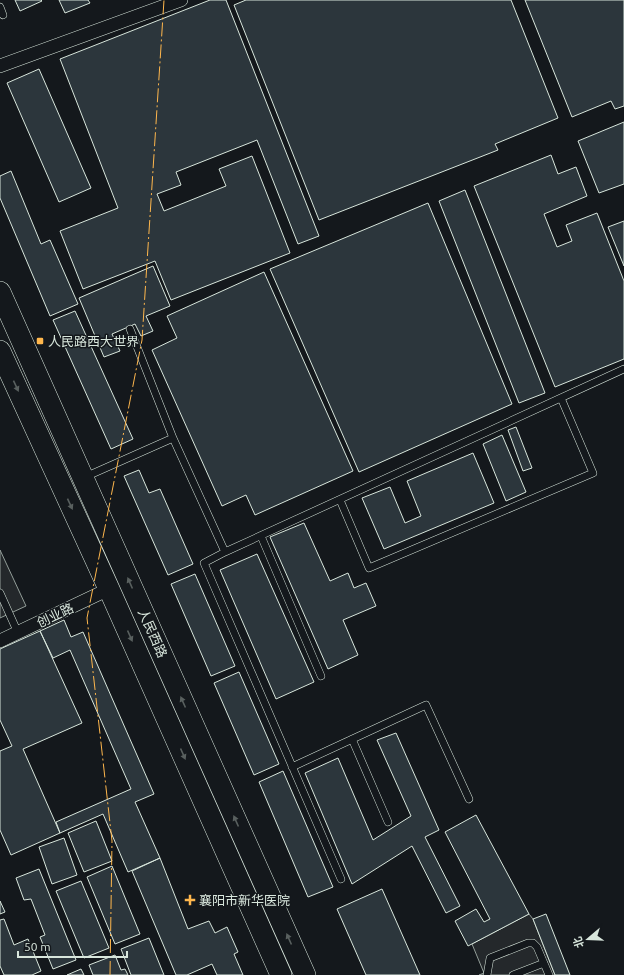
<svg xmlns="http://www.w3.org/2000/svg" width="624" height="975" font-family="Ubuntu,'Noto Sans SC',sans-serif">
<style>
.parking{fill:#24282b;stroke:#939e99}
.building{fill:#2c363c;stroke:#d8e6dc}
.lines{fill:none;stroke-linecap:round;stroke-linejoin:round}
.lane-casing{stroke:#d8e6dc;stroke-width:8}
.street-casing{stroke:#d8e6dc;stroke-width:14}
.primary-casing{stroke:#d8e6dc;stroke-width:22}
.lane{stroke:#14181c;stroke-width:7}
.street{stroke:#14181c;stroke-width:13}
.primary{stroke:#14181c;stroke-width:21}
.power{stroke:#ffb74d;stroke-width:1;stroke-dasharray:14 3 2 3;stroke-linecap:butt}
.oneway{fill:#59605f}
.poi-dot{fill:#ffb74d;stroke:#14181c;stroke-width:1.5}
.labels{text-anchor:middle;stroke-width:3;stroke-linejoin:round;paint-order:stroke}
.poi-label{font-size:13px;fill:#d8e6dc;stroke:#14181c;text-anchor:start}
.street-label{font-size:13px;fill:#d8e6dc;stroke:#14181c}
</style>
<rect width="100%" height="100%" fill="#14181c"/>
<path class="parking" d="M0 550 26 606 0 618Z
M529 914 533 919 555 975H479L484 973 472 944Z"/>
<path class="building" d="M15 0H41L42 1 20 11Z
M59 0H88L90 3 65 13Z
M210 0H226L319 236 298 244 257 140 176 172 181 185 157 194 164 211 226 186 219 169 252 156 290 253 171 300 155 261 83 289 60 231 118 208 60 59Z
M246 0H511L558 118 495 144 498 150 319 220 234 5Z
M525 0H624V106L615 109 611 101 572 117Z
M39 69 91 188 59 202 7 83Z
M624 122V184L599 193 578 141Z
M551 155 558 174 576 167 587 196 544 214 557 247 572 241 566 225 597 213 624 281V359L555 387 474 186Z
M11 171 41 244 50 240 78 304 50 316 0 198V176Z
M465 190 545 393 519 403 439 201Z
M428 203 512 404 359 472 270 269Z
M624 221V266L608 227Z
M153 266 170 306 146 316 153 331 141 336 135 324 112 334 120 351 104 357 79 298Z
M264 272 353 471 255 515 246 495 222 506 152 350 177 338 167 316Z
M75 311 133 439 111 449 53 320Z
M516 427 532 468 523 471 508 430Z
M502 435 526 492 506 501 483 444Z
M473 453 494 503 384 549 362 498 390 487 405 523 421 516 407 481Z
M139 470 149 493 160 489 193 564 168 575 124 476Z
M304 523 330 581 348 573 354 588 366 583 376 606 343 620 358 655 328 669 270 537Z
M257 554 314 682 276 699 220 570Z
M195 574 235 666 211 676 171 584Z
M64 620 71 637 83 632 154 794 135 802 160 858 128 872 103 814 60 833 56 822 131 789 70 650 53 658 40 631Z
M40 631 82 723 23 749 60 833 11 855 0 830V751L12 746 0 720V649Z
M239 672 279 764 254 775 214 683Z
M396 733 439 830 425 837 460 906 446 913 412 846 352 884 305 773 338 758 373 840 411 816 377 740Z
M283 771 333 887 308 897 259 782Z
M476 815 529 914 468 946 455 921 476 909 484 922 490 919 445 832Z
M96 821 112 861 84 872 68 833Z
M64 838 77 875 52 884 39 847Z
M160 858 188 929 209 921 215 933 227 927 238 952 234 954 243 975H217L212 964 187 975H176L132 871Z
M112 866 140 934 115 944 87 877Z
M39 869 76 960 53 969 40 937 45 935 31 899 24 900 16 878Z
M81 881 109 948 84 958 56 891Z
M382 889 420 975H366L337 909Z
M0 901 5 912 0 914Z
M546 914 570 975H555L533 919Z
M4 919 14 945 28 939 41 971 32 975H4L0 966V920Z
M149 938 164 975H131L121 949Z
M115 955 121 970 125 969 128 975H93L89 965Z
M81 969 84 975H67Z"/>
<g class="lines">
<g class="lane-casing">
<path id="lane" d="M0 7 3 15
M130 329 173 438
M85 477 173 438 225 552 624 369
M340 500 369 568 593 473 561 398
M261 536 321 676
M225 552 204 563 341 879
M0 593 18 633
M352 739 388 822
M292 767 426 705 469 799
M487 975 490 958 528 943H533L537 947 549 975
M513 975 544 963"/>
</g>
<g class="street-casing">
<path id="street" d="M0 66 181 0
M0 641 109 589"/>
</g>
<g class="primary-casing">
<path id="primary" d="M0 292 305 975
M0 351 109 589 281 975"/>
</g>
<use href="#lane" class="lane"/>
<use href="#street" class="street"/>
<use href="#primary" class="primary"/>
<path class="power" d="M110 975 112 841 87 618 142 340 164 0"/>
</g>
<defs><path id="oneway-solid" d="M-6-.8H1V-3.2L6.5 0L1 3.2V.8H-6Z"/></defs>
<g class="oneway">
<use href="#oneway-solid" transform="translate(16 386) rotate(65)"/>
<use href="#oneway-solid" transform="translate(70 504) rotate(65)"/>
<use href="#oneway-solid" transform="translate(130 583) rotate(-114)"/>
<use href="#oneway-solid" transform="translate(130 636) rotate(66)"/>
<use href="#oneway-solid" transform="translate(183 702) rotate(-114)"/>
<use href="#oneway-solid" transform="translate(183 754) rotate(66)"/>
<use href="#oneway-solid" transform="translate(236 821) rotate(-114)"/>
<use href="#oneway-solid" transform="translate(289 939) rotate(-114)"/>
</g>
<g class="poi-dot">
<rect x="36" y="337" width="8" height="8" rx="2"/>
<path d="M188 894h4v4h4v4h-4v4h-4v-4h-4v-4h4z"/>
</g>
<g class="labels">
<g class="poi-label">
<text x="48" y="346">人民路西大世界</text>
<text x="199" y="905">襄阳市新华医院</text>
</g>
<g class="street-label">
<text transform="translate(55 615) rotate(-25)" y="5">创业路</text>
<text transform="translate(153 633) rotate(66)" y="5">人民西路</text>
</g>
</g>
<g transform="translate(588 939) rotate(251)" stroke="#14181c" stroke-width="3" paint-order="stroke">
<path d="M0-3L7 15L0 10L-7 15Z" fill="#d8e6dc"/>
<text y="-6" font-size="11" font-weight="bold" text-anchor="middle" fill="#d8e6dc">北</text>
</g>
<path d="M18 951v6h109v-6" fill="none" stroke="#d8e6dc" stroke-width="2"/>
<text x="24" y="951" font-size="12" fill="#d8e6dc" stroke="#14181c" stroke-width="3" paint-order="stroke">50 m</text>
</svg>
